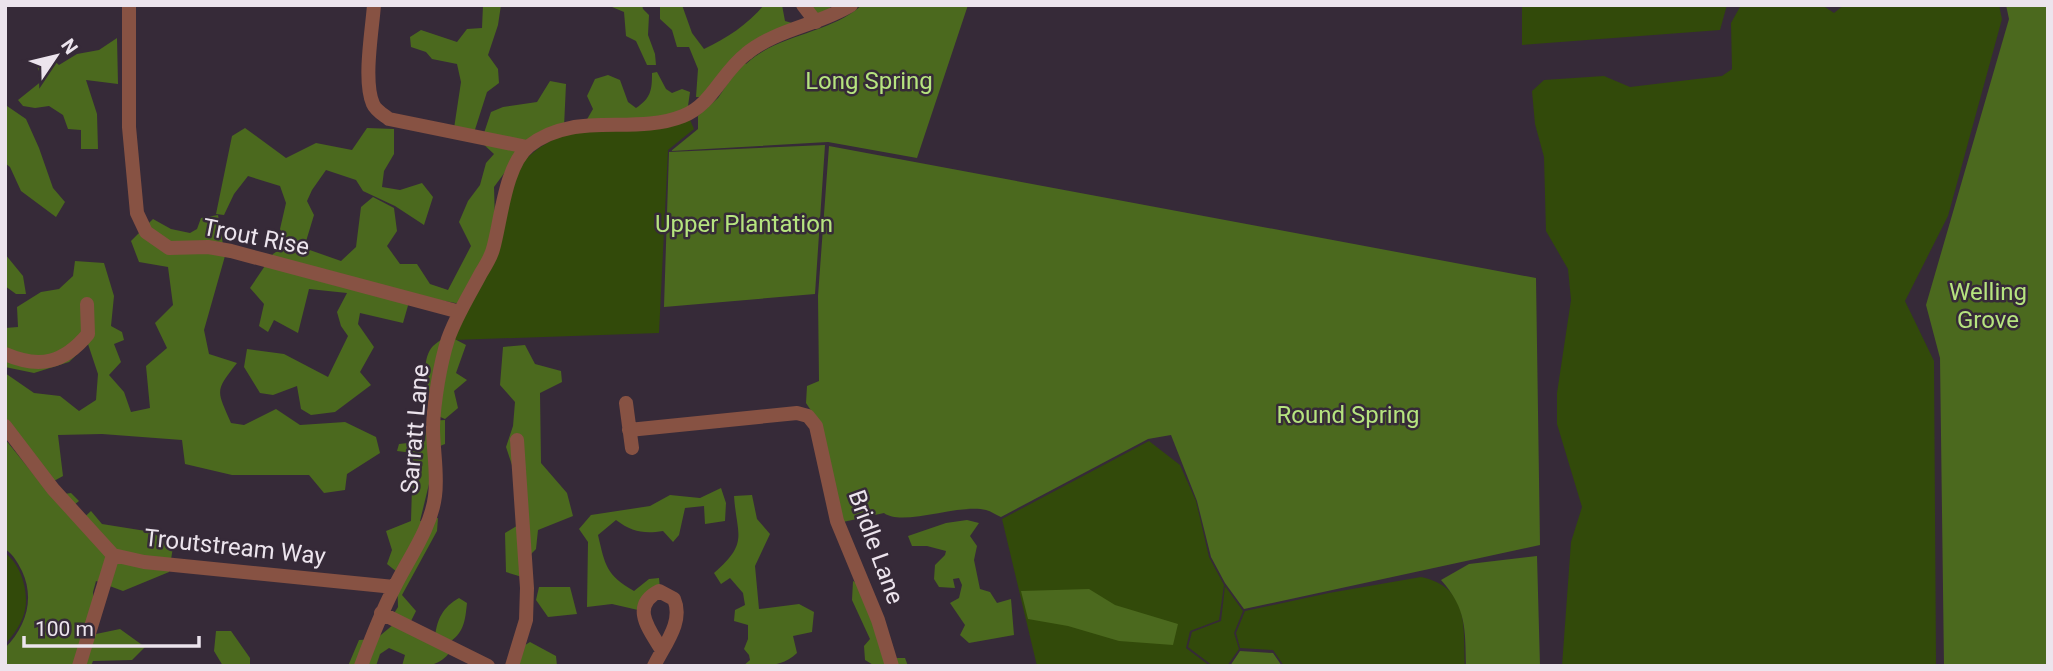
<svg xmlns="http://www.w3.org/2000/svg" width="2053" height="671" font-family="Roboto,sans-serif">
<style>
.green{fill:#324a0a}
.forest{fill:#4b691e}
.lines{fill:none;stroke-linecap:round;stroke-linejoin:round}
.street{stroke:#875243;stroke-width:14}
.labels{text-anchor:middle;stroke-width:5;stroke-linejoin:round;paint-order:stroke}
.park-label{font-size:24px;fill:#b6e47f;stroke:#362a38}
.street-label{font-size:24px;fill:#ece4ed;stroke:#362a38}
</style>
<rect width="100%" height="100%" fill="#362a38"/>
<path class="green" d="M1522 5H1727L1720 30 1522 45Z
M1741 5H1822L1834 13 1844 5H1999L2002 19 1948 216 1905 301 1934 361 1936 666H1562L1571 542 1582 507 1557 424V393L1571 300 1568 269 1546 231 1544 157 1535 124 1532 91 1544 80 1604 76 1630 87 1722 76 1732 69 1731 23Z
M690 120 694 129 668 150 659 333 454 340 521 165C559 118 635 124 690 120Z
M1149 441 1180 465 1196 501 1209 557 1224 585 1219 620 1190 631 1186 648 1210 666H1037L1002 519Z
M5 553C21 564 29 592 25 610 23 622 13 636 5 644Z
M1421 577C1470 588 1463 625 1465 666H1284L1273 650 1240 648 1236 633 1245 611 1329 593Z
M1225 586 1243 611 1234 633 1239 649 1227 666H1213L1188 647 1192 632 1221 621Z"/>
<path class="forest" d="M483 5H501L498 25 488 55 498 69 499 83 487 92 472 139 453 135 461 82 457 64 432 59 426 52 411 47 410 37 421 30 457 42 467 29 482 28Z
M612 5H642L643 9 649 15 648 35 655 54 656 65H647L636 41 626 36 624 12 612 7Z
M660 5H682L692 33 704 49C727 38 747 25 764 5H782L785 21 799 25 810 20V5H831L826 23 770 45 745 63 746 64C779 33 828 35 862 5H968L917 158 828 142 671 151 698 129V116L718 98 730 80 715 98 696 97 698 69 689 47H677L672 30 660 19Z
M2006 5H2048V666H1944L1940 358 1926 305 2009 19Z
M117 38 118 84 86 80 97 114 98 149H81V130L68 129 63 115 49 106 35 108 23 106 18 100 43 80 35 62 46 54 59 65 77 54 99 50Z
M657 72 666 89 672 93 682 89 690 92 688 106 681 119 582 128 593 109 587 96 595 79 608 75 620 80 628 102 636 108C651 98 652 90 652 73Z
M550 81 566 84 564 127 519 153 494 187 495 221 488 249 461 304 411 295 403 323 360 313 358 324 374 347 360 372 371 385 335 412 311 415 301 409 297 386 273 395 260 393 244 367 247 349 284 354 328 377 348 336 341 326 337 312 347 293 309 289 298 333 274 320 268 332 259 326 264 304 250 288 273 254 288 244 280 229 286 203 280 186 248 176 234 194 224 215 216 214 232 136 245 128 286 158 316 143 352 150 367 128 394 129V154L384 171 382 187 400 190 422 183 433 197 424 225 395 206 363 191 356 180 326 170 312 190 307 201 314 215 304 248 341 261 356 247 361 207 373 197 394 208 397 231 387 246 400 264H417L430 284 448 290 471 246 459 222 468 201 480 185 486 163 494 154 481 142 491 112 503 107 537 102Z
M7 106 26 119 39 148 53 188 65 202 56 217 21 191 10 167 5 163Z
M825 145 815 294 664 307 669 152Z
M829 146 1536 278 1540 545 1244 609 1225 583 1211 557 1197 501 1171 435 1148 439 1001 517C996 515 991 511 986 510 960 503 902 527 884 513L843 522 812 412 806 403 807 386 819 381 818 296Z
M218 215 225 256 204 330 209 354 237 363C214 392 217 390 231 423L244 425 276 409 300 425 345 422 376 437 380 453 347 474 345 490 324 493 309 475H232L185 464 182 440 102 434 58 435 63 476 52 482 13 432 5 415V373L34 393 60 396 79 411 96 400 98 374 88 344 69 362 34 373 5 367V328L18 327 17 307 41 292 59 289 73 276 75 261 104 263 114 296 111 326 122 332 124 340 114 344 121 362 109 375 124 392 131 412 150 408 146 366 167 348 155 323 173 305 168 267 139 262 131 241 153 219 171 229 190 233 197 229 201 218Z
M5 254 23 276 26 294H16L5 286Z
M447 335 466 345 456 373 467 380 454 391 458 408 445 419 438 416C431 397 417 364 433 346 437 342 443 339 447 335Z
M525 345 535 364 561 371 562 382 540 393 541 463 567 493 573 516 538 530 536 549 523 562 522 577 506 572 505 533 520 524 516 477 506 447 513 426 515 402 500 385 503 347Z
M445 420V444L430 450 429 484 420 521 438 518 437 531 402 595 416 611 410 623 393 615 398 607 397 572 387 564 392 550 386 531 411 521 413 453 397 451 399 444 425 441 427 421Z
M5 439 51 496 71 493 79 501 65 512 77 524 91 511 102 524 152 532 173 547 169 572 123 591 96 581 93 592 96 634 120 629 145 647 132 660 93 661 91 666H5V648C26 627 35 599 22 571 17 562 14 555 5 549Z
M721 488 726 503 725 521 705 524 704 506 685 508 679 535 673 542 663 531C644 534 632 532 616 520L598 535C605 565 606 575 634 591L649 579 659 578 660 589 638 610 612 604 587 607 588 542 579 529 591 515 650 506 670 495 700 498Z
M752 495 757 519 770 534 755 566 759 609 799 604 814 612 812 632 793 636 797 653C781 668 763 666 743 666L750 660 749 655 744 649 748 639V625L734 621 735 610 745 605 743 593 730 578 721 584 714 573C749 542 737 537 734 496Z
M967 520 979 523 970 536 977 546 974 560 980 589 990 592 997 603 1011 599 1014 635 969 643 960 635 965 625 950 603 959 598 962 585 959 578 953 579 955 588 939 587 934 579 935 565 945 555 946 551 927 546H912L908 536 946 523Z
M1537 556 1540 666H1466C1465 629 1467 609 1441 580L1469 564Z
M853 581 868 590 887 658H905L908 666H875L865 660 864 646 870 639 852 600Z
M539 587H570L577 614 548 617 536 600Z
M1089 589 1115 605 1178 624 1173 645 1119 641 1068 626 1028 619 1021 591Z
M459 598 467 603C465 622 464 633 447 644L435 637C437 619 443 607 459 598Z
M394 624 450 652C437 669 422 666 402 666L405 655 389 648 380 654 376 666H348L359 640 376 639Z
M216 631H231L250 658V666H223L214 651Z
M530 642 556 656 557 666H520L518 662 522 647Z
M1240 651 1273 653 1282 666H1230Z"/>
<g class="lines">
<path class="street" d="M129 5V127L137 213 146 232 169 248 208 247 231 251 460 312
M374 5C372 32 363 81 373 104 376 111 384 115 389 119L527 147
M803 5 816 22
M5 354C40 369 64 363 88 334L87 304
M626 403 632 448
M5 426 53 489 113 555 144 562 394 587
M629 430 797 413 808 416 816 426 837 521 878 620 892 666
M381 613 488 666
M79 666 113 555
M361 666C371 639 381 613 394 588 408 559 431 529 435 496 438 474 433 450 433 427 434 401 440 364 448 339 456 316 470 294 481 273 486 265 491 257 493 249 501 221 505 165 529 146 574 110 633 136 683 116 712 105 722 72 746 54 776 29 819 25 851 5
M512 666 526 620 527 588 517 440
M654 666C664 645 684 622 674 599L659 591C630 606 649 629 661 649"/>
</g>
<g class="labels">
<g class="park-label">
<text x="869" y="89">Long Spring</text>
<text x="744" y="232">Upper Plantation</text>
<text x="1988" y="300">Welling<tspan x="1988" dy="28">Grove</tspan></text>
<text x="1348" y="423">Round Spring</text>
</g>
<g class="street-label">
<text transform="translate(256 237) rotate(11)" y="8">Trout Rise</text>
<text transform="translate(415 429) rotate(-85)" y="8">Sarratt Lane</text>
<text transform="translate(235 547) rotate(6)" y="8">Troutstream Way</text>
<text transform="translate(876 547) rotate(70)" y="8">Bridle Lane</text>
</g>
</g>
<rect width="2053" height="671" fill="none" stroke="#ece4ed" stroke-width="14"/>
<g transform="translate(56 56) rotate(55)" stroke="#362a38" stroke-width="5" paint-order="stroke">
<path d="M0-5L12 26L0 18L-12 26Z" fill="#ece4ed"/>
<text y="-10" font-size="19" font-weight="bold" text-anchor="middle" fill="#ece4ed">N</text>
</g>
<path d="M24 636v10h175v-10" fill="none" stroke="#ece4ed" stroke-width="3.5"/>
<text x="35" y="636" font-size="21" fill="#ece4ed" stroke="#362a38" stroke-width="5" paint-order="stroke">100 m</text>
</svg>
